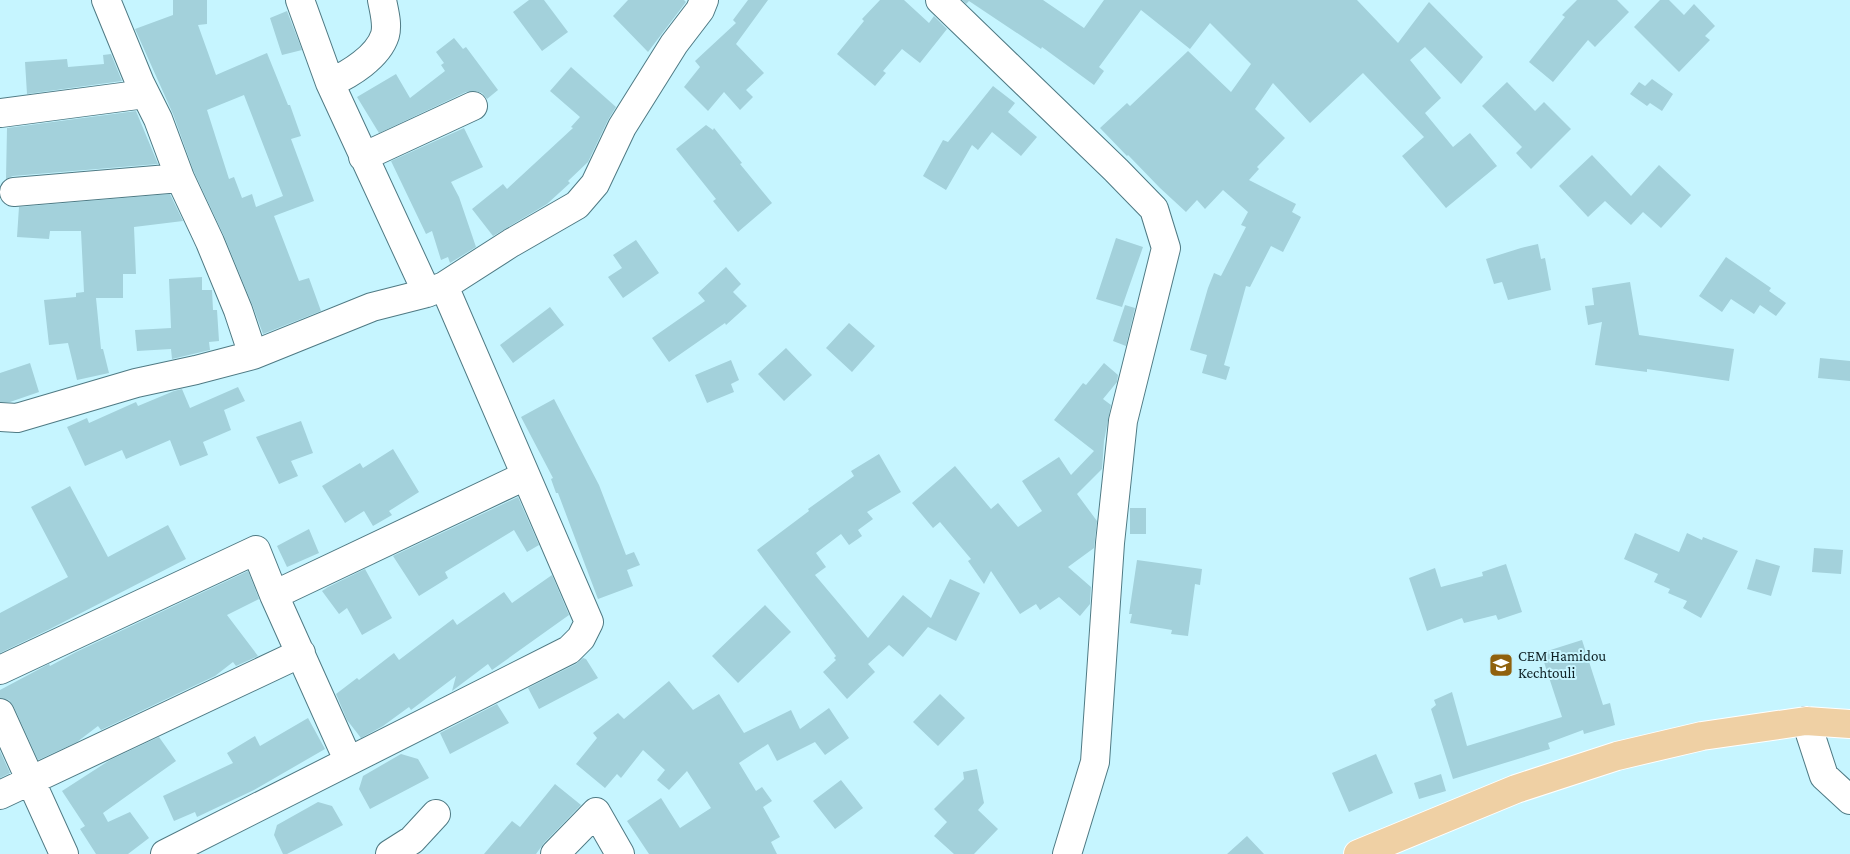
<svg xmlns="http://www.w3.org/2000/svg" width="1850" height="854" font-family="'Crimson Pro',serif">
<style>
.building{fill:#a3d1db;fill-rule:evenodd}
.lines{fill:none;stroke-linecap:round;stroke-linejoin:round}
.minor-casing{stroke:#4f7a84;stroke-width:30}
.major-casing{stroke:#fff;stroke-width:30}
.minor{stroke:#fff;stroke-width:28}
.major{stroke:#efd0a4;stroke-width:28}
.labels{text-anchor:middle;stroke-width:4;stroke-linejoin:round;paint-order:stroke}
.poi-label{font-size:15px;fill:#0f2125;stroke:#c6f5ff;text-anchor:start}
</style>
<rect width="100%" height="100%" fill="#c6f5ff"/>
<path class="building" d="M173 0H207V24L198 25 216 75 267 53 288 105H290L301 136 291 139 314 201 274 216 299 281 309 278 321 311 263 334 252 304 224 236 194 172 173 114 135 29 173 15ZM244 95 283 196 256 207 252 194 242 198 234 177 229 179 207 110Z
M529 0H544L568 32 542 51 513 12Z
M628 0H684L686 2 648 52 613 16Z
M748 0H768L736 44 764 73 746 90 753 97 740 110 724 92 708 111 684 87 700 67 695 61 736 23 733 20Z
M880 0H904L929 23 934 16 947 29 920 63 902 49 883 71 886 73 875 86 837 54 864 21 862 19Z
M962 0H1043L1084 28 1104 0H1357L1398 43 1429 2 1483 57 1461 84 1425 47 1410 60 1441 98 1425 113 1453 147 1470 133 1497 166 1446 208 1402 156 1424 137 1363 73 1310 123 1273 83 1255 109 1285 138 1257 167 1259 169 1249 180 1296 204 1292 212 1301 217 1283 252 1271 246 1250 287 1246 286 1224 365 1230 367 1226 380 1202 373 1207 355 1190 350 1208 288 1214 273 1221 276 1246 227 1241 225 1248 212 1223 190 1205 209 1197 200 1186 212 1160 188 1128 155 1127 156 1100 128 1127 103 1130 106 1188 51 1231 92 1251 64 1210 23 1190 49 1141 10 1099 67 1104 71 1094 85 1042 47 1041 49 969 1 966 4Z
M1577 0H1617L1629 12 1595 47 1588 40 1553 82 1529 62 1565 17 1562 15Z
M1660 0H1669L1684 15 1694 4 1715 26 1705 36 1710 40 1679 72 1634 27Z
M287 11 302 50 282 55 270 18Z
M454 38 463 49 466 47 498 90 487 99 482 93 475 91 466 92 379 133 357 97 396 74 410 98 445 71 441 65 444 63 436 52Z
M111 54 122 81 27 94 25 62 67 59 68 67 104 64 103 55Z
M571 67 616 107 608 120 588 162 568 181 570 183 547 204 493 236 472 209 503 184 507 189 573 128 571 127 580 117 550 91Z
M1652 79 1673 94 1662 111 1650 103 1647 106 1630 94 1639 82 1645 86Z
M1507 82 1535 111 1544 102 1571 129 1531 169 1516 153 1522 147 1482 106Z
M993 86 1015 103 1008 112 1037 137 1021 156 992 132 978 150 972 145 946 190 923 176 943 140 948 142Z
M136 111 158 164 13 176 6 179 7 128Z
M706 125 713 130 714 128 742 163 740 164 772 203 738 232 713 201 716 199 676 149Z
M464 128 483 167 451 182 459 197 476 247 450 263 448 257 441 260 432 231 426 234 391 161Z
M1592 155 1631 196 1659 165 1691 195 1661 228 1643 212 1631 225 1605 201 1588 217 1559 186Z
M170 194 183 221 134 227 136 274H123V298H96L101 349H103L109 373 77 380 68 343 49 345 44 300 76 297V293L84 292 81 231H50L49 239 17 237 19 207Z
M1116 238 1143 247 1122 307 1096 299Z
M636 240 659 273 623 298 608 277 622 268 613 255Z
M1538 244 1541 259 1545 258 1551 290 1508 300 1502 282 1494 284 1486 259 1521 248Z
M1726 257 1771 288 1769 291 1786 303 1776 316 1760 305 1754 314 1731 299 1722 312 1699 296Z
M726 267 741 284 733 292 747 306 726 325 725 323 669 362 652 338 705 301 698 293Z
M202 277V290H212L213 310H217L219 341 209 342 210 350 172 359 171 349 137 351 135 330 171 328 169 279Z
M1630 282 1639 335 1734 349 1729 381 1647 369V372L1595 365 1602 322 1588 325 1585 306 1594 305 1592 288Z
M1125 305 1135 308 1126 346 1113 341Z
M550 307 564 325 513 363 500 345Z
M849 323 875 346 852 372 826 348Z
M786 348 812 375 784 401 758 374Z
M1820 358 1850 361V381L1818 378Z
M731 360 739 380 731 384 734 392 707 403 695 375Z
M30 363 39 392 10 402H0V373Z
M1104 363 1118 375 1117 382 1103 399 1111 405 1104 441 1102 469 1077 494 1097 521 1094 548 1068 567 1091 587 1090 604 1080 616 1059 597 1040 610 1036 604 1020 614 991 571 984 584 968 561 971 559 940 522 933 528 912 503 955 466 991 509 998 503 1018 527 1042 511 1022 481 1059 457 1071 475 1094 451 1054 420 1083 383 1086 385Z
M238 387 245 401 224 410 231 430 203 442 208 455 180 466 170 440 126 459 122 450 85 466 67 427 87 418 89 423 136 402 138 406 174 391 182 389 190 408Z
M554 399 599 485 626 555 634 552 640 565 627 570 633 586 598 599 558 493H556L551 479 553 478 521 417Z
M301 421 313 453 291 461 298 476 279 484 256 437Z
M393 449 419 492 389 511 392 515 373 526 364 511 345 523 322 486 360 463 363 468Z
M879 454 901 492 867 512 873 519 858 530 862 536 849 545 841 534 816 553 826 567 815 575 868 638 903 595 931 618 950 579 980 593 956 641 928 627 903 657 889 645 868 664 875 672 847 699 823 672 836 660 834 658 836 656 757 550 809 511 808 509 854 476 851 471Z
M70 486 108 557 168 525 186 559 50 629 0 653V613L68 577 31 507Z
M518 497 539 545 527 552 514 530 445 572 448 578 419 596 393 556Z
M1130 508H1146V534H1130Z
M309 529 319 553 287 567 277 546Z
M1635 533 1679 552 1687 533 1702 540 1703 537 1738 551 1701 618 1683 608 1687 601 1668 593 1670 589 1654 582 1658 574 1624 559Z
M1814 548 1843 550 1841 574 1812 572Z
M1756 559 1780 566 1771 596 1747 589Z
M1137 560 1202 569 1200 585 1195 584 1188 636 1171 634 1172 630 1130 623 1132 614H1129Z
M1506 564 1522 612 1498 620 1496 615 1464 623 1462 618 1427 631 1409 578 1435 568 1441 587 1483 576 1482 572Z
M365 569 392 618 362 635 347 608 339 614 322 591 328 587Z
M248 571 259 599 227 615 258 656 236 666 233 662 215 676 101 730 98 726 77 742 38 760 14 707 9 700 0 698V690L45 666 49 664 50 666 76 652Z
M552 575 569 615 492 670 488 664 452 691 456 676 411 710 409 707 383 726 361 738 347 720 336 694 357 678 359 680 394 653 399 660 453 619 457 625 504 592 512 603Z
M765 605 791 632 738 683 712 656Z
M1582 640 1603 705 1610 703 1615 725 1584 734 1583 730 1548 743 1550 749 1453 779 1431 709 1436 705 1434 700 1452 692 1467 746 1562 717 1541 653Z
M583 658 586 659 598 678 539 709 528 688 576 664Z
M669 681 693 710 719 694 744 733 791 710 800 729 829 708 849 738 825 755 815 742 777 761 768 744 739 763 756 791 762 787 772 801 763 807 780 837 771 842 777 854H649L627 821 661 798 680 828 711 808 687 771 669 790 657 780 665 770 643 750 621 778 617 774 605 788 576 764 597 738 593 733 618 713 624 719Z
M940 694 965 718 938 746 913 722Z
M497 704 509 723 450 754 440 733Z
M308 718 325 749 254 790 197 817 195 812 174 821 163 796 233 763 227 753 255 736 260 746Z
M159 737 176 761 103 813 108 822 130 812 149 838 128 854H96L80 829 85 826 62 791 110 760Z
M0 751 10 773 0 778Z
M401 754 418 759 429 778 370 809 359 789 363 776Z
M1376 754 1393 793 1349 812 1332 773Z
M977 769 984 803 978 810 998 829 974 854H954L934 836 947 822 934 809 964 779 963 772Z
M1441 774 1446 791 1419 799 1414 783Z
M841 780 863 808 835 829 813 801Z
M555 784 581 805 544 843 536 854H484L512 821 520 827Z
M318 802 332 806 343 825 287 854H283L274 835 277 825Z
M1247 836 1264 854H1227Z"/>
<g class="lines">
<g class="minor-casing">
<path id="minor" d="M106 0 140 83 158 119 180 178 210 242 238 310 253 355
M300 0 330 83
M382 0C384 11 388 24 385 35 378 57 350 74 330 83L427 293
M940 0 1116 170 1154 209 1166 248 1123 421 1110 543 1095 762 1067 854
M1 113 145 94
M363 157 473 106
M14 192 180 178
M0 417 17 418 136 383 196 370 253 355 372 307 427 293 444 286 511 243 577 205 595 184 622 127 674 44 700 10 704 0
M274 595 525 476
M0 670 256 550 274 595 348 760
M0 713 64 854
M1806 721 1824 776 1850 800
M0 795 301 653
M165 854 569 650 581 638 589 622 444 286
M390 854 412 840 436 814
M555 854 596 812 620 854"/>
</g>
<g class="major-casing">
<path id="major" d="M1358 854 1516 789 1617 756 1702 736 1806 721 1850 724"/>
</g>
<use href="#minor" class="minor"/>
<use href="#major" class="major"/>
</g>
<defs>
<g id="school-square" transform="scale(1.25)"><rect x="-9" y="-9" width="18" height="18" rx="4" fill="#90610d" stroke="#c6f5ff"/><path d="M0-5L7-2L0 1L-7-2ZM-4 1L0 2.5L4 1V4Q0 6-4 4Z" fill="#fff"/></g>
</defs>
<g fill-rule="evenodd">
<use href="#school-square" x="1501" y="665"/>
</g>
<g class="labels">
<g class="poi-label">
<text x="1518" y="661">CEM Hamidou<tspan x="1518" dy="17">Kechtouli</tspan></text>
</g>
</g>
</svg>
